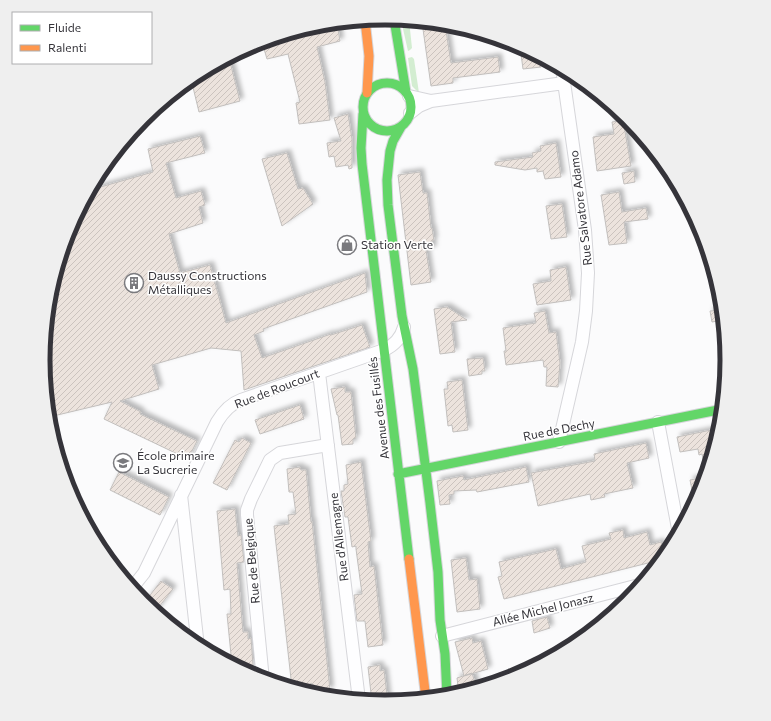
<svg xmlns="http://www.w3.org/2000/svg" width="771" height="721" font-family="Commissioner,sans-serif">
<style>
.grass{fill:#d3edd1}
.forest{fill:url(#forest-crowns)}
.building{fill:url(#building-hatch);stroke:#c2bfbd;filter:url(#shadow)}
.lines{fill:none;stroke-linecap:round;stroke-linejoin:round}
.street-casing{stroke:#d6d6da;stroke-width:14}
.fast-casing{stroke:#d6d6da;stroke-width:11}
.slow-casing{stroke:#d6d6da;stroke-width:11}
.street{stroke:#fefeff;stroke-width:12}
.fast{stroke:#63d668;stroke-width:9}
.slow{stroke:#ff974d;stroke-width:9}
.labels{text-anchor:middle;stroke-width:3;stroke-linejoin:round;paint-order:stroke}
.street-label{font-size:12px;fill:#35343a;stroke:#fff}
.poi-label{font-size:12px;fill:#35343a;stroke:#fff;text-anchor:start}
.rim{fill:none;stroke:#35343a;stroke-width:5}
</style>
<defs>
<pattern id="forest-crowns" width="20" height="18" patternUnits="userSpaceOnUse"><rect width="20" height="18" fill="#c9ecc6"/><path d="M2 6a3 3 0 1 1 6 0M12 15a3 3 0 1 1 6 0" fill="none" stroke="#adcbab"/></pattern>
<pattern id="building-hatch" width="6" height="6" patternUnits="userSpaceOnUse"><rect width="6" height="6" fill="#ece3dd"/><path d="M-1 1l2-2M0 6l6-6M5 7l2-2" fill="none" stroke="#cbc3be"/></pattern>
<filter id="shadow"><feDropShadow dx="3.5" dy="-3.5" stdDeviation="2" flood-color="#0004"/></filter>
</defs>
<rect width="100%" height="100%" fill="#fbfbfc"/>
<path class="grass" d="M401 20H409L412 48 410 50 408 51Z
M412 57 414 59 419 93 412 86 408 58Z"/>
<path class="forest" d="M565 651 534 668 532 658Z"/>
<path class="building" d="M422 22 445 24 451 63 498 57 500 72 453 78V83L431 86Z
M337 23 340 41 317 47 325 82 330 120 299 124 296 103 300 102 288 54 267 59 262 42 319 25Z
M522 47 539 56 541 67 523 69 521 54H523Z
M229 58 240 101 199 112 191 79Z
M348 114 352 139V168L349 169 348 165 336 167 334 156 329 157 327 143 341 141 334 118Z
M623 120 631 166 597 171 593 137 614 134 612 122Z
M200 136 205 153 166 163 176 198 201 191 205 205 199 207 203 223 169 234 180 273 210 265 226 323 365 273 367 292 263 329 264 331 254 335 262 358 331 334V335L362 325 370 347 244 390 241 351 211 348 152 365 159 389 120 401 141 412 140 414 197 441 188 459 104 419 112 402 49 417 43 360 50 293 69 229 90 190 153 172 148 149Z
M556 143 561 177 545 179 543 171 537 172V168L525 170 495 165V162L533 157 532 153 541 151 540 146Z
M287 153 298 189 303 188 313 204 282 226 262 159Z
M634 171 635 182 624 184 622 173Z
M420 172 423 193H427L431 228H432L434 240 432 241 433 249 426 250 431 282 411 285 398 175Z
M619 192 622 212 646 208 648 219 624 222 627 243 609 245 601 195Z
M562 204 567 237 551 239 546 206Z
M566 267 571 300 537 305 533 284 551 281 550 270Z
M447 307 467 320 451 322 455 352 440 354 434 309Z
M721 310 723 320 712 322 710 311Z
M545 311 549 333 556 332 560 363 558 387 546 386 547 367H544L543 360 506 365 504 351H506L503 328 536 323 534 313Z
M483 358 485 371H482V374L469 376 467 359Z
M462 380 468 430 453 432 452 425 448 426 444 389H448L447 382Z
M345 387V392H351L356 438 353 439V444L342 445 338 415H337L331 389Z
M300 405 304 419 260 434 255 420Z
M721 428 702 492 695 505 690 480 706 477 702 454 699 455 698 449 680 452 677 437Z
M242 438 251 443 227 490 213 483 235 440 239 442Z
M646 443 649 458 627 463 633 488 604 494 605 497 591 500 590 494 538 506 531 473 595 461 594 454Z
M361 462 371 541 368 542 370 567 374 566 383 645 368 647 365 621H357L354 595 362 594 356 549V546L352 547 348 517H345L341 491H344V485L348 484 346 465Z
M300 467 301 470H306L311 522 312 521 330 690 321 691 311 683 303 692 292 688 274 526 289 524 288 515 296 514 293 492H289L287 469Z
M526 467 529 482 477 492 476 490 454 491V494L449 495 450 504 440 505 437 481 463 476 464 480Z
M119 472 169 497 160 515 110 490Z
M235 509 238 536 241 535 244 562 237 563 243 632H248V639L251 638 253 665H250L251 675 232 665 227 614H231L230 589 224 590 217 511Z
M623 530 624 538 647 532 650 545 661 542 665 557 664 559 504 599 498 577 502 576 499 562 556 549 561 569 586 562 582 546 611 539 609 533Z
M466 558 469 580 477 579 480 609 457 612 451 560Z
M161 581 173 589 155 612 144 603Z
M547 617 550 628 534 633 532 621Z
M472 638 473 643 481 641 488 669 464 676 455 642Z
M380 665V671L384 670 388 703 372 702 368 667Z
M472 673 477 689 459 694 457 678Z"/>
<g class="lines">
<g class="street-casing">
<path id="street" d="M409 96 431 101 564 83
M410 113 419 106 431 101
M319 373 359 700
M658 422 679 534
M559 442 582 342 586 311 588 273 585 230 562 68
M181 495 198 647
M132 588 144 573 217 422C223 412 230 404 241 400L384 350C395 345 401 338 404 327
M442 636 643 584
M263 680 247 515V510L251 499 270 460 280 453 328 445"/>
</g>
<g class="fast-casing">
<path id="fast" d="M394 19 406 92
M363 107a24 24 0 1 1 48 0a24 24 0 1 1-48 0Z
M363 114 361 148 362 164 409 559
M401 127 393 141 390 151 387 180 388 205 402 316 413 369 430 503 438 572 440 620 445 654 447 697
M398 474 723 409"/>
</g>
<g class="slow-casing">
<path id="slow" d="M365 20 369 56 367 93
M409 559 426 699"/>
</g>
<use href="#street" class="street"/>
<use href="#fast" class="fast"/>
<use href="#slow" class="slow"/>
</g>
<defs>
<g id="shop-ring" transform="scale(1)"><circle r="9.5" fill="#fff" stroke="#7a7a7e" stroke-width="1.5"/><path d="M-5-2.5h2.3a2.7 3.5 0 0 1 5.4 0H5L5.5 6h-11ZM-1.5-2.5h3a1.5 2.3 0 0 0-3 0Z" fill="#7a7a7e"/></g>
<g id="building-ring" transform="scale(1)"><circle r="9.5" fill="#fff" stroke="#7a7a7e" stroke-width="1.5"/><path d="M-4-6H4V6H1V3H-1V6H-4ZM-2.5-4.3h1.7v1.8h-1.7ZM.8-4.3h1.7v1.8H.8ZM-2.5-1h1.7V.8h-1.7ZM.8-1h1.7V.8H.8Z" fill="#7a7a7e"/></g>
<g id="school-ring" transform="scale(1)"><circle r="9.5" fill="#fff" stroke="#7a7a7e" stroke-width="1.5"/><path d="M0-5L7-2L0 1L-7-2ZM-4 1L0 2.5L4 1V4Q0 6-4 4Z" fill="#7a7a7e"/></g>
</defs>
<g fill-rule="evenodd">
<use href="#shop-ring" x="347" y="245"/>
<use href="#building-ring" x="134" y="283"/>
<use href="#school-ring" x="123" y="463"/>
</g>
<g class="labels">
<g class="street-label">
<text transform="translate(581 208) rotate(-97)" y="4">Rue Salvatore Adamo</text>
<text transform="translate(277 389) rotate(-21)" y="4">Rue de Roucourt</text>
<text transform="translate(379 408) rotate(-97)" y="4">Avenue des Fusillés</text>
<text transform="translate(559 430) rotate(-11)" y="4">Rue de Dechy</text>
<text transform="translate(339 537) rotate(-97)" y="4">Rue d'Allemagne</text>
<text transform="translate(252 561) rotate(-95)" y="4">Rue de Belgique</text>
<text transform="translate(543 610) rotate(-14)" y="4">Allée Michel Jonasz</text>
</g>
<g class="poi-label">
<text x="361" y="249">Station Verte</text>
<text x="148" y="280">Daussy Constructions<tspan x="148" dy="14">Métalliques</tspan></text>
<text x="137" y="460">École primaire<tspan x="137" dy="14">La Sucrerie</tspan></text>
</g>
</g>
<path d="M0 0H771V721H0ZM50 360a335 335 0 1 1 670 0a335 335 0 1 1-670 0Z" fill="#efefef" fill-rule="evenodd"/>
<path class="rim" d="M50 360a335 335 0 1 1 670 0a335 335 0 1 1-670 0Z"/>
<rect x="12" y="12" width="140" height="52" fill="#ffffff" stroke="#aeaeb0"/>
<rect x="20" y="25" width="20" height="6" fill="#63d668" stroke="#aeaeb0"/>
<text x="48" y="32" font-size="12" fill="#35343a">Fluide</text>
<rect x="20" y="45" width="20" height="6" fill="#ff974d" stroke="#aeaeb0"/>
<text x="48" y="52" font-size="12" fill="#35343a">Ralenti</text>
</svg>
